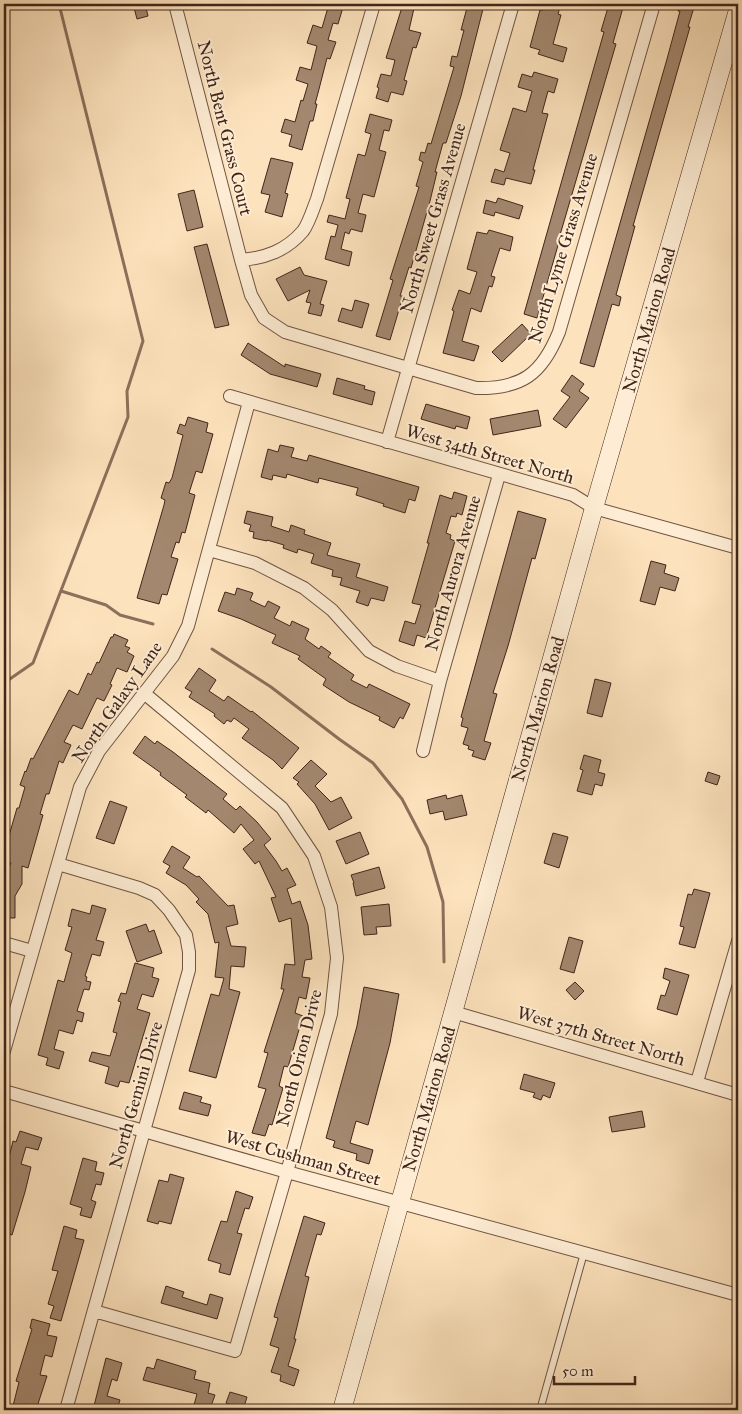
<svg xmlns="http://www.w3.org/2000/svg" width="742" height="1414" font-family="'IM FELL Great Primer',serif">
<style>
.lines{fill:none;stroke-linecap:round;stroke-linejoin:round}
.stream{stroke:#8b705b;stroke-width:3}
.building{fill:#a3886f;stroke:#41251a}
.lane-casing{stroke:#705443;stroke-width:8}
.street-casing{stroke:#705443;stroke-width:14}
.secondary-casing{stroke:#41251a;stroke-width:19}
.lane{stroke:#feedd4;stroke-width:6}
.street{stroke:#feedd4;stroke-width:12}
.secondary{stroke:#feedd4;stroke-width:18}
.labels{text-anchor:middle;stroke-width:4;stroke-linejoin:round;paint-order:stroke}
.street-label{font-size:18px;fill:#41251a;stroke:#feedd4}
</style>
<rect width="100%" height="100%" fill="#fde3bd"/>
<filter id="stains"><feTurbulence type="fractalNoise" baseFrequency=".004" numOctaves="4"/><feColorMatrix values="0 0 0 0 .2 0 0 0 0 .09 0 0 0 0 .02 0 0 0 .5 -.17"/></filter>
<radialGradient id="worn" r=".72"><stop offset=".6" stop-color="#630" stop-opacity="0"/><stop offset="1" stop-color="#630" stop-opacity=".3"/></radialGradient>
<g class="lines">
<path class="stream" d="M61 591 106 605 120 615 153 624
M212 649 271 687 339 739 373 763 402 799 427 847 443 902 444 962
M4 683 33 663 128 417 127 391 143 341 59 4"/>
</g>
<path class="building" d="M133 4H145L148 16 137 19Z
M329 4H344L338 24 333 23 328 40 336 42 330 59 327 58 318 93 315 104H317L313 121H310L302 150 289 146 292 135 281 132 285 119 295 122 301 100 303 101 308 84 296 80 300 67 311 70 317 46 307 43 313 25 322 28Z
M403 4H415L409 30 421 33 416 48 413 47 404 80 407 81 403 95 391 92 388 102 376 98 379 88 377 87 381 74 391 76 395 60 386 58Z
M468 4 484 5 461 96 446 143H443L435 172H437L430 201 411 268 409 267 400 296H403L390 340 376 336 393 280 390 279 419 187 416 186 423 162 419 160 421 152 425 153 428 143 431 144 454 67 450 66 452 56 457 57 464 30H461Z
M545 4H561L558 14 561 15 553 44 567 48 563 62 538 54 540 50 530 47 540 10H543Z
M609 4H624L613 43 616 44 560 235H561L537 318 524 314 604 32 601 31Z
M680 4H695L688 27H690L633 226H635L616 295 621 297 619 306 612 304 594 367 580 363 667 59 680 11H678Z
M534 72 558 79 554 93 548 91 542 113 548 114 533 170H535L531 184 506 178 504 185 491 182 495 169 504 172 510 153 500 150 513 108 526 112 532 91 518 87 522 74 532 77Z
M370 114 392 120 389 131 384 130 379 150 386 152 374 197 363 194 358 213 366 215 362 232 351 229 349 234 345 232 341 249 352 252 349 266 325 259 331 236 335 237 338 225 327 222 329 215 345 219 350 199 346 198 358 154 365 156 371 134 365 132Z
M271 158 293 163 285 193 288 194 282 217 265 212 270 195 261 193Z
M194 190 203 227 187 231 178 194Z
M498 198 523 206 519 219 495 212 494 216 483 213 486 200 496 203Z
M489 230 513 237 510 251 500 248 491 276 495 277 492 287 489 286 481 312 471 308 462 341 479 346 474 361 443 353 454 311 452 310 459 290 470 294 477 272 467 269 477 232 487 234Z
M207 244 229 325 215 328 194 247Z
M300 267 304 275 327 281 320 304 324 305 321 316 308 313 311 303 306 302 310 290 288 301 276 279Z
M355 300 369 304 362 328 338 321 342 308 352 311Z
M522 324 531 334 502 362 492 352Z
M248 343 285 367V364L321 374 317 387 270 374 241 355Z
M572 375 584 384 579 391 589 398 566 428 553 419 570 397 561 391Z
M337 378 365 386 364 389 375 392 372 405 333 394Z
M426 404 470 417 467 429 456 426 455 429 421 419Z
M538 410 541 426 493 435 490 419Z
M188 417 208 423 206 432 213 434 202 473 196 471 189 493 195 495 185 533 182 532 179 543 176 542 171 557 178 559 167 595 162 594 159 604 137 598 164 505 165 500 161 498 166 482 169 483 172 478 183 435 177 433 180 424 185 426Z
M280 445 294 448 291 457 307 461 309 455 419 487 415 501 409 499 405 513 383 506 384 504 356 495 358 488 319 478 318 483 287 474 286 478 273 475 272 480 261 477 268 449 278 452Z
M454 492 467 496 462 515 457 513 456 517 451 516 446 533 451 535 450 539 455 541 426 638 417 635 414 646 399 641 405 621 415 624 421 605 412 603 429 543H427L440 495 452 499Z
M247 511 273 517 271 526 289 532 291 525 305 530 304 534 331 543 327 555 360 564 356 577 388 587 384 601 371 598 368 606 356 602 360 591 340 585 342 578 332 576 333 570 311 563 314 554 298 549 297 553 283 548 284 545 267 540V541L253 538 254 532 249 531 251 525 244 523Z
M518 511 546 519 535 559 532 558 508 646 493 693 497 694 484 741 491 743 485 760 472 756 474 751 468 749 469 746 463 744 468 728 461 726 463 718 461 717Z
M651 561 666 565 664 573 679 578 675 591 660 587 655 605 640 601Z
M237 588 253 593 250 600 265 607 268 601 280 607 274 618 290 626 292 621 309 629 305 639 319 649 321 646 331 653 328 657 354 675 351 680 367 688 369 684 410 704 403 719 400 717 394 728 379 720 380 717 349 702 323 685 326 679 298 659 300 656 272 643 276 635 241 619 218 611 225 592 235 595Z
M114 634 128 640 125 646 130 648 127 652 134 656 127 672 117 668 110 684 112 685 104 701 97 698 82 729 73 725 64 742 71 745 63 763 59 761 49 794H46L40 814 43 815 28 868 22 866V884L15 896V918H4V876L11 863 4 861V853L17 808H19L25 787 20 785 25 771 26 772 31 758 33 759 69 690 78 695 88 673 91 675 97 662 99 663 111 637H113Z
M199 668 216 680 209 691 224 701 228 696 251 712 252 711 299 748 282 769 273 760 242 738 249 729 234 718 231 722 227 720 224 724 214 716 215 714 189 697 192 692 185 688Z
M595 679 611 683 602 717 587 713Z
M145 736 155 744 157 741 173 752 227 794 223 799 236 810 240 806 257 822 271 839 264 845 276 861 282 871 287 868 296 885 287 889 292 904 300 901 308 925 312 959 305 960 302 977 310 978 306 999 299 997 295 1013 303 1016 288 1067 284 1066 279 1086 283 1088 272 1125 269 1124 265 1136 252 1133 266 1089 258 1087 268 1053 264 1052 284 989H281L285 964 295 965 291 918 279 922 271 898 276 897 259 861 255 864 243 849 254 840 241 824 234 833 208 810 206 813 185 797 187 795 160 775 161 773 133 753Z
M584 755 601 760 598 772 605 774 602 786 595 784 592 795 577 791 583 770 580 769Z
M311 760 327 774 315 786 331 802 341 797 352 818 329 830 315 804 297 784 299 782 293 778Z
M708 772 720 776 717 785 705 781Z
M446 795 447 799 462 795 467 815 445 820 443 811 430 814 427 800Z
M110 801 127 807 114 844 96 838Z
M360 832 369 854 346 864 336 841Z
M553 833 568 837 559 868 544 863Z
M172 846 190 857 183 868 197 877 199 876 228 906 234 905 238 924 226 927 231 946 246 947 244 967 231 966 229 989 240 992 216 1078 189 1071 211 994 219 996 224 978 215 977 219 942 215 943 208 914 196 902 199 899 186 885 166 873 170 866 163 862Z
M379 867 385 888 356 896 353 883H354L351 875Z
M694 889 710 893 695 948 679 944 684 927 680 926 688 894 692 895Z
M389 904 391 926 376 927 377 934 364 935 361 907Z
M92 905 106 909 96 940 104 942 100 956 92 954 85 976 87 977 86 981 91 982 89 990 84 989 77 1011 84 1013 82 1022 77 1020 73 1034 59 1030 54 1049 64 1052 59 1069 46 1065 48 1058 38 1055 58 980 64 982 72 953 65 950 72 927 68 926 72 909 90 914Z
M146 924 149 932 154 930 162 953 137 962 126 931Z
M569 937 583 941 574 973 560 969Z
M135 963 154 968 152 977 159 979 153 997 142 994 137 1009 150 1013 129 1083 120 1081 118 1087 105 1083 109 1067 89 1061 92 1052 110 1056 117 1033 113 1032 121 1002 118 1001 121 993 126 994Z
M665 968 689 975 677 1015 657 1009 661 995 665 996 670 981 663 978Z
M575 982 584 991 575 1000 566 990Z
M364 987 399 994 390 1043 368 1125 356 1121 350 1143 373 1150 369 1164 356 1160 357 1154 333 1147 335 1141 326 1138 357 1026Z
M524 1074 555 1083 550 1098 543 1095 541 1100 533 1097 535 1093 520 1089Z
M184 1092 202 1097 200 1102 211 1105 208 1116 179 1109Z
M642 1111 645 1127 612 1132 609 1117Z
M20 1131 42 1138 38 1150 26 1147 21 1164 31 1167 25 1192 12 1235 4 1233V1178L13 1141 16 1142Z
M83 1158 97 1162 95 1171 104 1173 101 1185 96 1184 91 1200 96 1202 91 1218 80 1215 82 1208 70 1204Z
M170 1174 184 1178 171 1224 159 1221 158 1224 147 1221 159 1180 168 1182Z
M236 1191 253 1197 249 1209 245 1208 237 1233 242 1234 230 1275 219 1272 221 1264 208 1260 221 1221 227 1222Z
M304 1216 325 1223 321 1235 317 1234 305 1276 309 1277 294 1339H296L288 1366 299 1370 294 1386 280 1381 281 1375 271 1372 279 1348 270 1345 278 1318 274 1317 277 1306Z
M64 1226 77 1230 75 1238 84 1240 61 1321 50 1318 54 1306 48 1304 58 1271 52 1270Z
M166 1286 184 1292 182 1297 207 1305 210 1294 223 1298 217 1319 161 1303Z
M32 1319 50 1324 47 1335 57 1337 52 1357 45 1355 40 1375 47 1376 36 1410H12L19 1382 16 1381 32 1329 30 1328Z
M106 1358 122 1363 117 1381 112 1379 107 1396 120 1400 117 1410H93Z
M157 1359 196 1371 194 1379 210 1383 208 1393 215 1395 210 1409 194 1405 197 1394 143 1380 147 1367 154 1369Z
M230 1392 247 1397 243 1410H232L234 1406 226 1403Z"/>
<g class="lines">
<g class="lane-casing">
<path id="lane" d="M540 1410 584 1253"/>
</g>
<g class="street-casing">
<path id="street" d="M175 4 241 260 251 295 264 318 285 332 476 388C522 389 542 374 559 332L654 4
M241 260C265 258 286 251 303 231 309 223 313 209 317 199L374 4
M230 396 573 495 594 508 738 548
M387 442 513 4
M209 550 255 563 304 588 332 610 369 651 397 666 440 681
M423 751 440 681 499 475
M58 864 139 888 155 895 169 910 186 935 189 952V970L66 1410
M4 943 32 951
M453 1012 738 1095
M4 1051 80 787 99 751 173 656 188 626 249 402
M697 1082 738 941
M4 1091 287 1172 738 1295
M94 1311 235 1351 287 1172 331 1014 337 958 331 907 314 856 282 808 144 693"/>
</g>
<g class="secondary-casing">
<path id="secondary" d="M342 1410 594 508 738 10"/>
</g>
<use href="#lane" class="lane"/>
<use href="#street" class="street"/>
<use href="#secondary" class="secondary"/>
</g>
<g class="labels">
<g class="street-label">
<text transform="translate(225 128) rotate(76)" y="6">North Bent Grass Court</text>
<text transform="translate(433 218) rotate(-74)" y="6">North Sweet Grass Avenue</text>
<text transform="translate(563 248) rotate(-73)" y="6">North Lyme Grass Avenue</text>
<text transform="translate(649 320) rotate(-74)" y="6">North Marion Road</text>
<text transform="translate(490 454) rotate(16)" y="6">West 34th Street North</text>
<text transform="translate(453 573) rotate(-74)" y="6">North Aurora Avenue</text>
<text transform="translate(117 702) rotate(-55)" y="6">North Galaxy Lane</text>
<text transform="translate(538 709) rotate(-74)" y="6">North Marion Road</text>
<text transform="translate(601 1036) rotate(16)" y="6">West 37th Street North</text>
<text transform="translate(299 1058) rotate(-76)" y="6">North Orion Drive</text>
<text transform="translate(136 1095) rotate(-74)" y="6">North Gemini Drive</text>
<text transform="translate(429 1099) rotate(-74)" y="6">North Marion Road</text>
<text transform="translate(303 1158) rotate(16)" y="6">West Cushman Street</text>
</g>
</g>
<rect width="742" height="1414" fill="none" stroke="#fde3bd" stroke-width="20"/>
<rect x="5" y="5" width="732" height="1404" fill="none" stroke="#41251a" stroke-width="2.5"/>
<rect x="10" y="10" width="722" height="1394" fill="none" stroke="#41251a"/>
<path d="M554 1376v8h81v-8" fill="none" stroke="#41251a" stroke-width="2.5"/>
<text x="562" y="1376" font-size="15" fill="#41251a" stroke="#feedd4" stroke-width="4" paint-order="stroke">50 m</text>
<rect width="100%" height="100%" filter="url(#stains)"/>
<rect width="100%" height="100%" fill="url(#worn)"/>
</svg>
